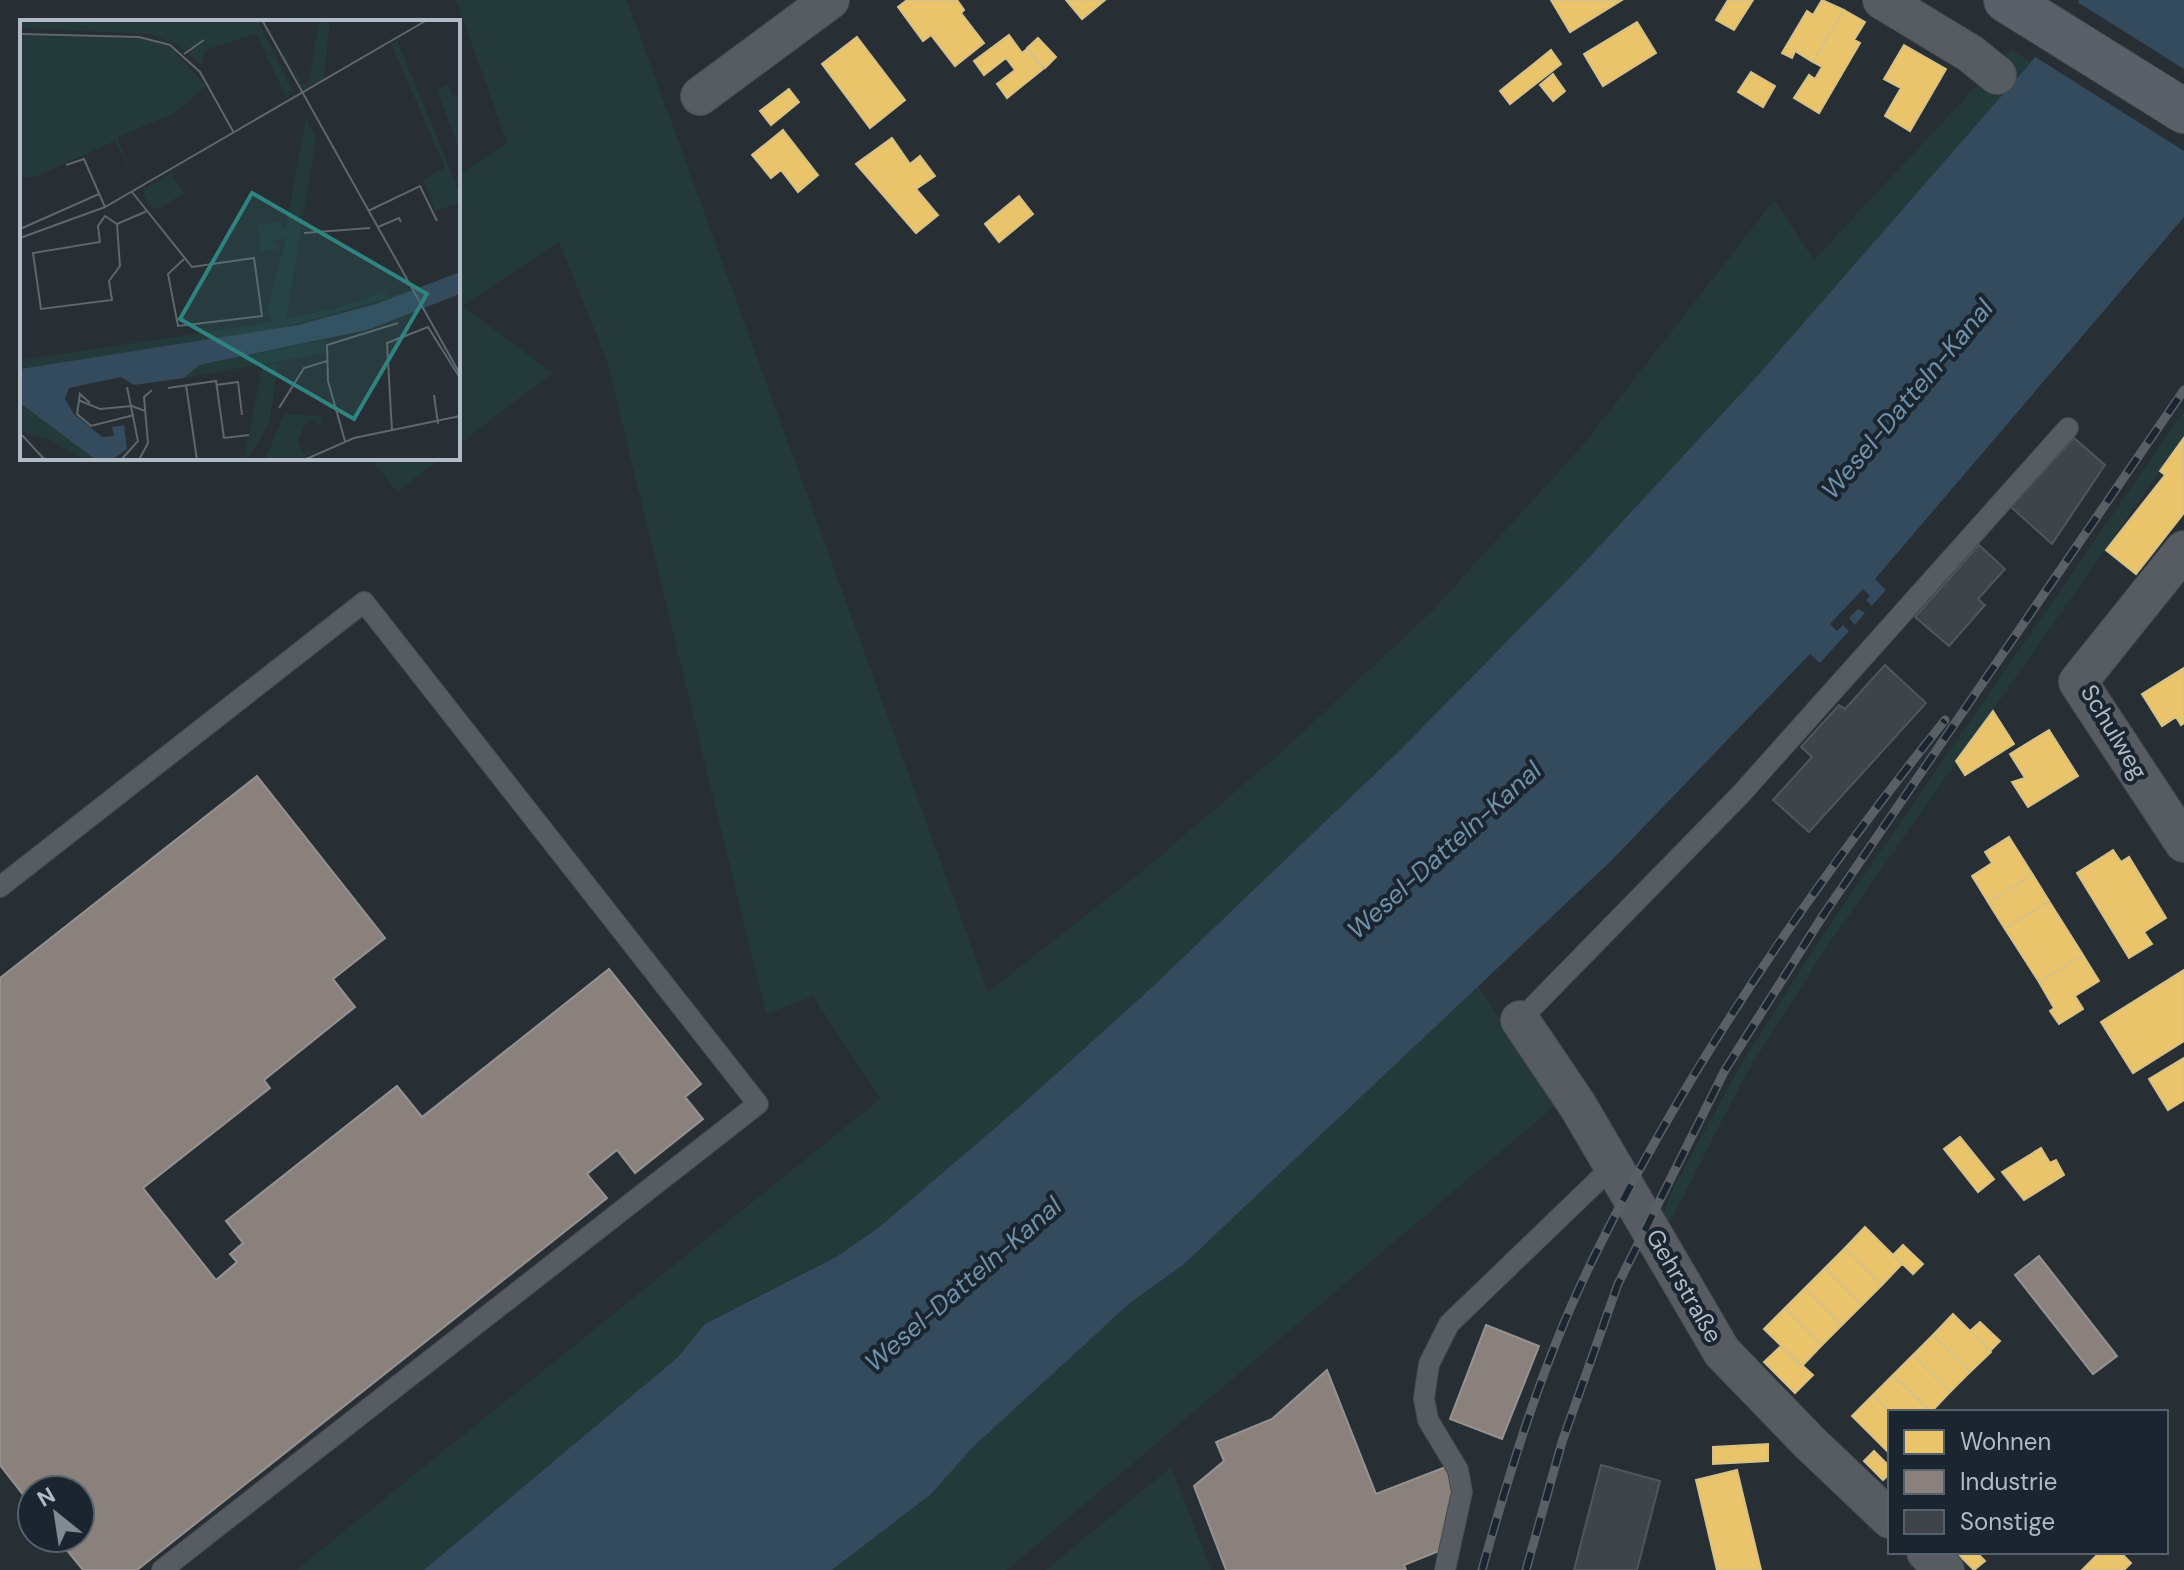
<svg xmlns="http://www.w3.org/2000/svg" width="2184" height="1570" font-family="'DM Sans',sans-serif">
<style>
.green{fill:#243939}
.water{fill:#344a5d}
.pier{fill:#272e34}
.homes{fill:#e9c46a;stroke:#d8c186;stroke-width:2}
.industry{fill:#8a817c;stroke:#959292;stroke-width:2}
.building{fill:#3e4449;stroke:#4f565c;stroke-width:2}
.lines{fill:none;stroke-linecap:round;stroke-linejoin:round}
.lane-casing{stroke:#454a4f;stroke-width:22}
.street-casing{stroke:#454a4f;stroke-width:40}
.secondary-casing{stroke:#454a4f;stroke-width:46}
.lane{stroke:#575c62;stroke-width:20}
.street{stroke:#575c62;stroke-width:38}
.secondary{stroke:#5a6068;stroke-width:44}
.rail-casing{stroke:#5a6166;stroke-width:9}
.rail{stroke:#1a252f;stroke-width:6;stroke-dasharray:18;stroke-linecap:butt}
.labels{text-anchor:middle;stroke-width:8;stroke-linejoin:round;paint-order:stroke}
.street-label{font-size:24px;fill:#b0bbc6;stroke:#1a252f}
.water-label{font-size:26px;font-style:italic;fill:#7091aa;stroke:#1a252f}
.inset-road{fill:none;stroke:#5e666e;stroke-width:2}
.view{fill:#2f8480;fill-opacity:0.15;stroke:#2f8480;stroke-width:4}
.inset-edge{fill:none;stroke:#b0bbc6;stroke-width:4}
</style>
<rect width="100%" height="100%" fill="#272e34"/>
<path class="green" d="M456 0H627L988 992 1146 868 1286 748 1431 612 1584 444 1774 200 1814 260 2011 49 2031 62 1759 374 1583 564 1401 749 1149 990 1016 1110 877 1229 836 1257 705 1324 677 1358 424 1570H296L880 1099 813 996 766 1014 607 361 559 242 462 306 553 373 458 445V167L462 173 507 143Z
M2184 411V437L1824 951 1745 1076 1664 1234 1659 1227 1669 1196 1743 1061 1826 930Z
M371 458H441L397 492Z
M1478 986 1557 1104 1007 1570H832L930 1494 972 1448 1130 1303 1183 1265Z
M1171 1467 1211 1570H1046Z"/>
<path class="water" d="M2079 0H2184V217L1875 579 1886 590 1820 663 1810 654 1612 860 1183 1265 1130 1303 972 1448 931 1494 832 1570H424L677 1358 705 1324 836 1257 877 1229 1016 1110 1149 990 1401 749 1583 564 1759 374 2031 62Z"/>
<path class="pier" d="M2074 0 2184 69V151L2031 54Z
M1863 589 1870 596 1866 600 1872 606 1865 613 1858 609 1849 618 1855 625 1849 631 1843 625 1837 631 1830 624Z"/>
<path class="homes" d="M907 0H957L964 10 961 13 984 43 955 66 931 35 923 41 898 7Z
M1066 0H1105L1082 19Z
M1551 0H1622L1570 32Z
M1728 0H1753L1734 30 1716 20Z
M1822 0 1844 10 1813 62 1795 51 1792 58 1782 53 1807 11 1813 15Z
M1844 10 1865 22 1854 40 1860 43 1819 113 1794 98 1809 75 1815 79 1822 67 1813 62Z
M1637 22 1656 53 1603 86 1584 54Z
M1009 35 1022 53 1027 49 1043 69 1007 98 997 84 1015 70 1006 58 984 75 974 61Z
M857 37 905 100 870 128 822 64Z
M1038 38 1056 57 1045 68 1027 48Z
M1904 45 1946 69 1910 131 1885 116 1901 88 1884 79Z
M1551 50 1561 64 1510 104 1500 91Z
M1751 72 1775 86 1763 107 1738 92Z
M1553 74 1565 91 1553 101 1540 85Z
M789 89 799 102 771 125 760 111Z
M783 130 818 175 798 192 781 170 771 178 752 155Z
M892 138 910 164 920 156 935 176 916 189 938 215 916 233 856 164Z
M1019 196 1033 214 999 242 985 224Z
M2183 439 2184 513 2136 574 2106 550 2165 475 2160 471Z
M2184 668V723L2181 725 2176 717 2162 726 2142 694Z
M1993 711 2014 744 1965 775 1956 761Z
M2049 730 2078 776 2028 807 2012 782 2025 778 2010 754Z
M2009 837 2033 875 1988 902 1972 876 1992 863 1985 852Z
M2113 850 2121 862 2129 857 2166 918 2144 932 2152 944 2129 958 2077 873Z
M2033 875 2049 901 2005 929 1988 902Z
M2049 901 2083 955 2039 982 2005 929Z
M2083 955 2099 981 2075 996 2083 1009 2059 1024 2050 1011 2054 1008 2039 982Z
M2184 970V1041L2133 1073 2101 1022Z
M2184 1058V1100L2168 1110 2149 1079Z
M1960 1137 1994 1179 1978 1192 1944 1149Z
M2041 1148 2050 1163 2056 1160 2064 1175 2024 1200 2002 1172Z
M1865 1227 1902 1264 1882 1285 1845 1248Z
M1903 1245 1923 1264 1913 1274 1893 1255Z
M1845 1248 1882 1285 1862 1305 1825 1268Z
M1825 1268 1862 1305 1842 1325 1805 1288Z
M1805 1288 1842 1325 1822 1345 1785 1308Z
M1785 1308 1822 1345 1802 1366 1764 1329Z
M1953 1314 1991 1352 1970 1372 1933 1335Z
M1980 1322 2000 1341 1990 1351 1970 1331Z
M1933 1335 1970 1372 1950 1392 1913 1355Z
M1781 1346 1813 1375 1795 1393 1764 1362Z
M1913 1355 1950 1392 1931 1412 1893 1375Z
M1893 1375 1930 1412H1890L1873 1395Z
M1873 1395 1890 1412 1889 1453 1852 1416Z
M1768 1444V1461L1713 1464V1447Z
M1874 1451 1890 1467V1473L1883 1480 1864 1461Z
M1737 1470 1761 1570H1717L1696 1480Z
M1956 1552H1976L1985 1561 1974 1570Z
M2100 1552H2120L2131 1563 2124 1570H2082Z"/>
<path class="industry" d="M257 776 385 938 333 979 355 1007 264 1080 270 1088 143 1188 216 1280 237 1262 230 1254 243 1243 226 1221 397 1086 422 1117 609 969 701 1084 685 1097 703 1119 635 1173 617 1150 587 1174 607 1198 137 1570H83L57 1538H80V1490H32V1506L0 1465V978Z
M2039 1256 2117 1356 2093 1374 2015 1275Z
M1486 1325 1539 1346 1502 1439 1450 1419Z
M1327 1370 1376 1494 1448 1466 1456 1489 1439 1551 1404 1565 1406 1570H1226L1194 1486 1224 1461 1216 1442 1272 1419Z"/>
<path class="building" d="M2074 438 2105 465 2052 544 2011 507Z
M1979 545 2005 569 1978 599 1985 605 1949 646 1915 617Z
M1885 665 1926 703 1809 832 1773 800 1812 757 1801 747 1839 705 1845 709Z
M1601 1465 1660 1481 1637 1570H1574Z"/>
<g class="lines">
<g class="lane-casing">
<path id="lane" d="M0 887 364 602 758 1104 162 1570
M1520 1020 1741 794 2068 428
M1445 1570 1462 1492 1458 1470 1428 1420 1424 1398 1429 1364 1449 1324 1612 1167"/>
</g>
<g class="street-casing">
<path id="street" d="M1882 0 1971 54 1997 75
M700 96 830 0
M2184 550 2078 682 2184 843
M1520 1020 1578 1106 1722 1352 1809 1442 1890 1519
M1926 1552 1945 1570"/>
</g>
<g class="secondary-casing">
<path id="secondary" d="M2006 0 2184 111"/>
</g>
<use href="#lane" class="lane"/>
<use href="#street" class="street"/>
<use href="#secondary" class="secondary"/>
<g class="rail-casing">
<path id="rail" d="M1482 1570C1512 1463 1545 1356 1594 1257 1689 1064 1811 887 1945 720
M1526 1570 1562 1442 1618 1284 1725 1070 1824 914 2184 390"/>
</g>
<use href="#rail" class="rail"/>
</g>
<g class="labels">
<g class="street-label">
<text transform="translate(2114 732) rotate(59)" y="8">Schulweg</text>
<text transform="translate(1684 1286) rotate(60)" y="8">Gehrstraße</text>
</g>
<g class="water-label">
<text transform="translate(1907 399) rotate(-50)" y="9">Wesel-Datteln-Kanal</text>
<text transform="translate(1444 850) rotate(-42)" y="9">Wesel-Datteln-Kanal</text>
<text transform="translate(963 1284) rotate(-41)" y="9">Wesel-Datteln-Kanal</text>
</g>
</g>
<g transform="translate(20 20)">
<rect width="440" height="440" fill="#272e34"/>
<path d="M0 0H238L272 70 266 77 236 14 185 30 181 45 156 24 129 14 0 8ZM244 0 283 64 289 62 299 0H310L304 58 283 69ZM0 16 120 18 150 27 186 66 153 94 97 117 114 160 95 121 15 157H0ZM377 20 440 174V183L415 191 403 159 425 148 371 24ZM428 65 433 77 440 75V132L417 69ZM286 98 296 118 266 298 318 288 365 271 366 277 392 272 246 312 0 349V340L252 302 247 290 266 219H255L259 229 241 231 238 205 261 201V208H266ZM151 153 164 173 138 189 127 185 123 170ZM305 320 306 333 164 358 178 345ZM258 344 249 404 230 435 224 440 242 347ZM0 383 26 399 76 440H63L33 421 0 411ZM264 394 302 396 300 406 291 400 285 404 277 422 284 434 301 428 277 440H245Z" fill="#243939"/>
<path d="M440 252V274L347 310 179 345 164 358 114 365 101 357 49 368 45 379 54 394 82 417 94 416 92 407 104 405 107 429 92 440H76L0 383V349L278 305 356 284Z" fill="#344a5d"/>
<path class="inset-road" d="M242 0 440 354M0 14 119 17 150 25 180 52 214 113M164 34 184 20M46 145 64 139 85 187M112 172 172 247 234 238 242 296 158 306 148 254 164 239M348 191 400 166 417 201M97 204 100 246 89 261 92 280 21 289 13 233 80 222 78 206 85 196 97 204 127 191M358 207 379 198 381 202M0 209 79 174M284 213 350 208M0 218 85 187 407 0M166 365 177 440M196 365 218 362 222 395M148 368 196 361 204 418 229 415M414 375 418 404M58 380 80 389 112 386 125 391M70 383 60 374 57 394 71 406 114 395M259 388 284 348 307 341M372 411 367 323 408 307 440 358M0 413 25 440M325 421 308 361 307 325 378 303M101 440 118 421 107 367M119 440 128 423 124 377 132 370M284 440 334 418 440 396"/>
<path class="view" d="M232 173 407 274 334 399 160 299Z"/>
<rect width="440" height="440" class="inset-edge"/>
</g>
<rect x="1888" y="1410" width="280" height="144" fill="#1a252f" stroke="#56616b" stroke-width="2"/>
<rect x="1904" y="1430" width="40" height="24" fill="#e9c46a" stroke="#56616b" stroke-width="2"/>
<text x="1960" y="1450" font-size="24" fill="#b0bbc6">Wohnen</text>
<rect x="1904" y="1470" width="40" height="24" fill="#8a817c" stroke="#56616b" stroke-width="2"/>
<text x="1960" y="1490" font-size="24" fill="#b0bbc6">Industrie</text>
<rect x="1904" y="1510" width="40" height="24" fill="#3e4449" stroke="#56616b" stroke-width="2"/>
<text x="1960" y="1530" font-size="24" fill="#b0bbc6">Sonstige</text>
<g transform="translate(56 1514) rotate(330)"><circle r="38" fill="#1a252f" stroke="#56616b" stroke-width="2"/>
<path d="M0-6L14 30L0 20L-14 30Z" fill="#808a93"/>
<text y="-12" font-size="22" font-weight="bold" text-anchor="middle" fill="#b0bbc6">N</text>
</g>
</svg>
